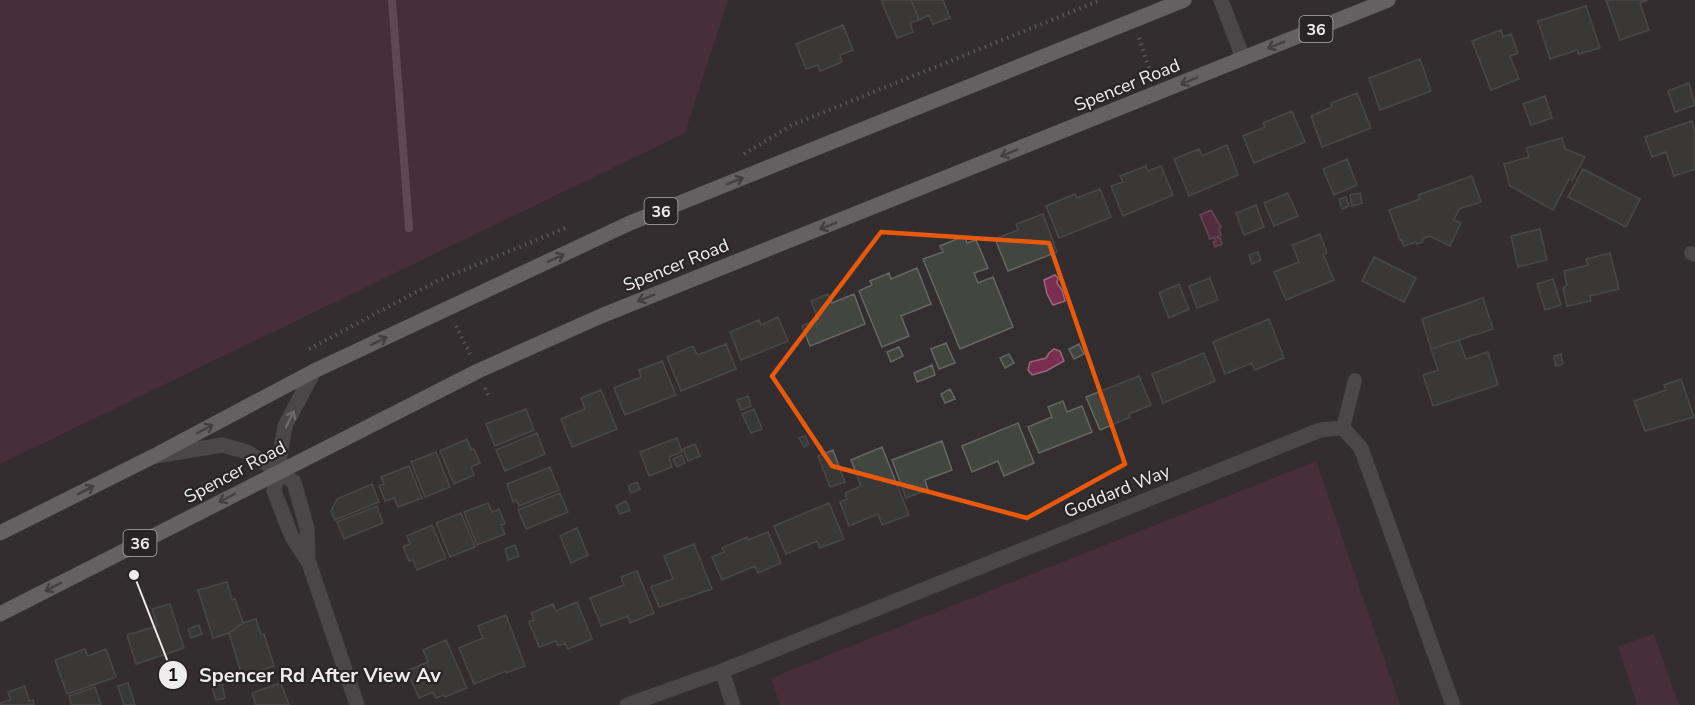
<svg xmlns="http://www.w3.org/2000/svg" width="1695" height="705" font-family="'Nunito Sans',sans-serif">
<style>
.green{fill:#5f2f43}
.water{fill:#792e50;stroke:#9c677f;stroke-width:1.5}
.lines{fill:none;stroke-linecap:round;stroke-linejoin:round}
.stream{stroke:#9c677f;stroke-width:8}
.building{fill:#434541;stroke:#656764;stroke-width:1.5}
.path{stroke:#888486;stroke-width:4;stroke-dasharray:1.5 4.5;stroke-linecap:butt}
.service{stroke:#696768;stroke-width:14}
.minor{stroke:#696768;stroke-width:15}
.tertiary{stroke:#696768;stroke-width:15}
.primary{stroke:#a29e9f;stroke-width:15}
.oneway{stroke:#595556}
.oneway2{stroke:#b3b0b1}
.marked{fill:none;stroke:#e8590c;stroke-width:4.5;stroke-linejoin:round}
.labels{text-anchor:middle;stroke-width:4.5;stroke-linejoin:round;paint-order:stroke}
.shield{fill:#292526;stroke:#b4b0b1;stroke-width:1.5}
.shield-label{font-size:16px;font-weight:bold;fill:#efeced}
.street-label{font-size:18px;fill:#efeced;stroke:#292526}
.leader{fill:none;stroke:#efeced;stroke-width:2}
.callout-dot{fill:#efeced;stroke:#292526;stroke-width:2}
.mark-label{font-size:18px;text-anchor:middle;font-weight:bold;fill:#111}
.callout-label{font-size:20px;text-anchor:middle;font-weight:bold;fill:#efeced;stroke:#292526;stroke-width:4.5;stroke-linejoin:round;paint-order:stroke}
</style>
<rect width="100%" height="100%" fill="#332e30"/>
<path class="green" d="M0 0H728L685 133 0 464Z
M1316 461 1400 705H780L771 678Z
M1654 634 1679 705H1637L1618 646Z"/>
<path class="water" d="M1211 210 1221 227 1219 229 1221 235 1217 237 1220 238 1222 244 1215 247 1213 242 1216 241 1214 237 1210 239 1200 215Z
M1055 275 1058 278 1057 283 1062 290 1065 301 1053 305 1047 294 1044 280Z
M1054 349 1060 351 1064 361 1046 371 1032 375 1028 370 1030 362 1046 358 1049 353Z"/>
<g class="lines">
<path class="stream" d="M392 0 409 228"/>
</g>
<path class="building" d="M881 0H911L919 20 910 23 913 32 897 38Z
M911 0H943L950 18 933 24 929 15 919 20Z
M1606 0H1648L1640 3 1649 30 1620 40Z
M1586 6 1600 48 1579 54 1577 50 1550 59 1538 21Z
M843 25 853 50 840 55 842 62 820 71 818 65 806 69 796 44Z
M1501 30 1503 37 1511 34 1518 53 1510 56 1519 79 1491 90 1472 41Z
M1420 59 1431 91 1380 110 1369 78Z
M1689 83 1695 105 1675 112 1668 91Z
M1357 93 1371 128 1322 147 1311 116 1332 107 1331 103Z
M1545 96 1552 118 1531 125 1523 104Z
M1292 111 1305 142 1254 163 1243 136 1265 127 1263 123Z
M1692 121 1695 132V169L1674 176 1666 152 1652 157 1645 137Z
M1562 138 1565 149 1585 157 1572 181 1569 179 1553 210 1510 186 1504 164 1529 157 1526 148Z
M1227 145 1238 175 1189 196 1174 159 1199 149 1202 156Z
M1347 159 1357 185 1334 195 1323 169Z
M1146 166 1148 171 1161 166 1173 195 1123 216 1111 186 1123 182 1120 176Z
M1583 169 1640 199 1626 227 1568 197Z
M1472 176 1481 202 1459 209 1454 220 1461 223 1450 246 1430 236 1422 239 1423 242 1417 244 1416 242 1404 246 1401 239 1400 240 1389 210 1420 199 1418 195Z
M1100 189 1111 217 1059 238 1046 206 1075 194 1077 198Z
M1288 193 1298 216 1274 226 1264 203Z
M1360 193 1362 203 1352 206 1350 195Z
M1346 197 1349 206 1342 209 1339 199Z
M1256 205 1264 227 1244 235 1236 213Z
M1043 214 1057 252 1008 271 995 239 1018 230 1016 224Z
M1540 229 1547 260 1518 267 1511 236Z
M1320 234 1327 253 1323 254 1334 280 1286 300 1274 272 1299 262 1292 245Z
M964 236 967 243 976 240 988 268 974 273 978 283 993 277 1013 327 960 349 923 259 943 252 940 246Z
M1258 252 1261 260 1252 264 1249 255Z
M1610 253 1619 289 1590 296 1591 301 1567 306 1563 288 1567 285 1564 271 1588 265 1586 259Z
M1374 257 1416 278 1404 302 1362 281Z
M917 268 931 304 901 316 909 336 882 347 859 291 872 285 870 281 889 273 891 279Z
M1210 278 1218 300 1197 308 1189 286Z
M1553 279 1561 305 1545 310 1537 284Z
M1179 284 1189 309 1169 318 1159 293Z
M828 294 832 303 854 294 865 324 810 346 802 326 818 319 811 301Z
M1483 298 1493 329 1431 349 1422 319Z
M778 317 788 341 741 360 730 332 759 320 761 325Z
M1269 319 1284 358 1255 370 1252 363 1225 374 1213 342Z
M1459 340 1466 359 1488 352 1498 385 1433 406 1423 375 1438 370 1431 349Z
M946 343 955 363 939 369 931 349Z
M726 344 736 369 681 391 667 357 693 346 697 355Z
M1079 344 1084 354 1074 359 1069 349Z
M899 347 903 356 891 362 887 352Z
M1204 353 1215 381 1163 403 1152 374Z
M1009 354 1014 363 1005 368 1000 358Z
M1561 354 1563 364 1556 366 1554 356Z
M662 361 676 395 625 415 614 388 641 377 639 370Z
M932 365 935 375 917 382 914 373Z
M1139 376 1151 405 1129 414 1130 417 1100 430 1086 397Z
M1681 379 1694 417 1645 431 1634 401 1666 390 1664 385Z
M950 389 955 399 945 403 941 394Z
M601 390 617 429 572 447 561 419 585 409 581 398Z
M748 396 751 406 741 410 737 400Z
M1063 401 1067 412 1082 406 1092 432 1039 453 1028 427 1052 417 1048 407Z
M526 409 534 430 495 446 486 424Z
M754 409 762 429 751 433 742 414Z
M1018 423 1034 463 1004 476 998 461 972 472 962 446Z
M537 433 545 454 505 471 496 450Z
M805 436 809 444 804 447 799 438Z
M677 438 682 452 669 457 672 467 649 476 640 452Z
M467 439 471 450 474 449 480 463 471 467 474 475 454 484 440 451Z
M942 441 952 470 925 480 928 490 906 498 892 460Z
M695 444 700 456 688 461 683 449Z
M882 447 909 515 882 525 878 514 849 526 840 502 847 499 845 493 861 486 851 460Z
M833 450 845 482 830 487 818 456Z
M436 452 450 487 425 497 411 462Z
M682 455 685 463 677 467 673 459Z
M409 466 422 498 398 507 394 498 385 501 379 486 384 484 381 477Z
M550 467 559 490 519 506 516 500 513 502 507 484Z
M637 482 640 489 631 493 628 486Z
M372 484 379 502 335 520 331 511 337 499Z
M560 493 568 512 526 529 518 510Z
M626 501 630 510 620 514 616 506Z
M488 503 492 512 499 509 505 524 501 525 505 534 477 545 464 512Z
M829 503 844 539 820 548 817 541 786 554 774 526Z
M377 506 383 523 344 539 337 522Z
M461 513 475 547 450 557 436 523Z
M432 525 446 558 417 570 413 560 409 561 403 547 410 544 407 536Z
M577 528 588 555 571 563 560 536Z
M768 532 781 563 758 573 755 566 722 580 712 557 724 552 722 548 747 537 748 540Z
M694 544 712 589 659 607 651 587 673 579 664 556Z
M515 545 519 556 508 560 505 549Z
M637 571 654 613 630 623 628 616 601 626 590 598 624 585 621 577Z
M227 582 232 600 235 599 243 623 229 633 213 638 198 590Z
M577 602 592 639 568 649 565 643 558 646 556 641 539 647 529 622 534 620 531 613 553 604 556 611Z
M170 604 184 648 136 664 127 635 157 626 152 609Z
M506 615 525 666 506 673V671L474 684 459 648 483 638 478 626Z
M256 619 261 635 264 634 274 666 242 676 229 633 243 623Z
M199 625 202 634 191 638 188 629Z
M446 640 467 688 445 697 444 695 436 698 433 692 419 698 407 671 428 662 423 650Z
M85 649 88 656 106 649 116 677 67 694 55 660Z
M128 683 135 705H124L118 686Z
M281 683 289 705H256L252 693Z
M222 684 225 698 216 700 212 687Z
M25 686 29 701 33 700 34 705H0V703L11 700 8 692Z
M95 687 101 705H72L69 696Z"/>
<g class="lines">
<path class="path" d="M1139 38 1151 74
M744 154 792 125 1101 0
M456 326 470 354
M309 349 437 281 568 227
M485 388 490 399"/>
<path class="service" d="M1691 253 1695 255
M1343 428 1355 380"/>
<path class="minor" d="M1221 0 1243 58
M722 671 733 705
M627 705 722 671 1320 430 1343 428 1361 448 1453 705"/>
<path class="tertiary" d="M314 371 285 426 274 491 292 537 309 563 357 705
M156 456 222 445 247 452 278 471 294 482 307 528 308 560"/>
<path class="primary" d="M0 533 154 456 314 371 630 223 1184 0
M0 614 478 371 601 316 1388 0"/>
</g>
<defs><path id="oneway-shaft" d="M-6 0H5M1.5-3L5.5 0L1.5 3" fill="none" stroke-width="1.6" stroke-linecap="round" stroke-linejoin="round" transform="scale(1.5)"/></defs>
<g class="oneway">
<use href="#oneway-shaft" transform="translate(1276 45) rotate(158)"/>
<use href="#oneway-shaft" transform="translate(1189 81) rotate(157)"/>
<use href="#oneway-shaft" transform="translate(1009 153) rotate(158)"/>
<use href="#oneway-shaft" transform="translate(735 181) rotate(-22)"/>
<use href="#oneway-shaft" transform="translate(828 226) rotate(158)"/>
<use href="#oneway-shaft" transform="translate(556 258) rotate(-25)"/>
<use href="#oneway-shaft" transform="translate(646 298) rotate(158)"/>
<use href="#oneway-shaft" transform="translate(379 341) rotate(-25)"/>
<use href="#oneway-shaft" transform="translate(205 429) rotate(-28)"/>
<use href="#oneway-shaft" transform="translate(86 490) rotate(-27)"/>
<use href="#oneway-shaft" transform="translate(227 498) rotate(152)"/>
<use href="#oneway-shaft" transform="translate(53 587) rotate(153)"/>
</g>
<use class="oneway2" href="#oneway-shaft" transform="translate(290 419) rotate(-64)"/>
<path d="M0 0H1695V705H0ZM881 232 1049 243 1125 464 1027 518 832 466 772 376Z" fill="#332e30" fill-opacity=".55" fill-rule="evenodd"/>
<path class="marked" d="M881 232 1049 243 1125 464 1027 518 832 466 772 376Z"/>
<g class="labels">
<g class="shield">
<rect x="1299.5" y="16" width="33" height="26" rx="4.5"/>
<rect x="644.5" y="198" width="33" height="26" rx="4.5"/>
<rect x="123.5" y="530" width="33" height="26" rx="4.5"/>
</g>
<g class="shield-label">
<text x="1316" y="35">36</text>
<text x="661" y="217">36</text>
<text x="140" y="549">36</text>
</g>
<g class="street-label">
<text transform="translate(1127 85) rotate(-22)" y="6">Spencer Road</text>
<text transform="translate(676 265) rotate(-22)" y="6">Spencer Road</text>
<text transform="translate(235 472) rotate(-28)" y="6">Spencer Road</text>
<text transform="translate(1117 491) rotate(-22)" y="6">Goddard Way</text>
</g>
</g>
<path class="leader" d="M134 575L173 675"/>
<g class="callout-dot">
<circle cx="134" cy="575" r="6"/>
<circle cx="173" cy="675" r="15"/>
</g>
<g class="mark-label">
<text x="173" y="681">1</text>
</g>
<g class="callout-label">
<text x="320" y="682">Spencer Rd After View Av</text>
</g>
</svg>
